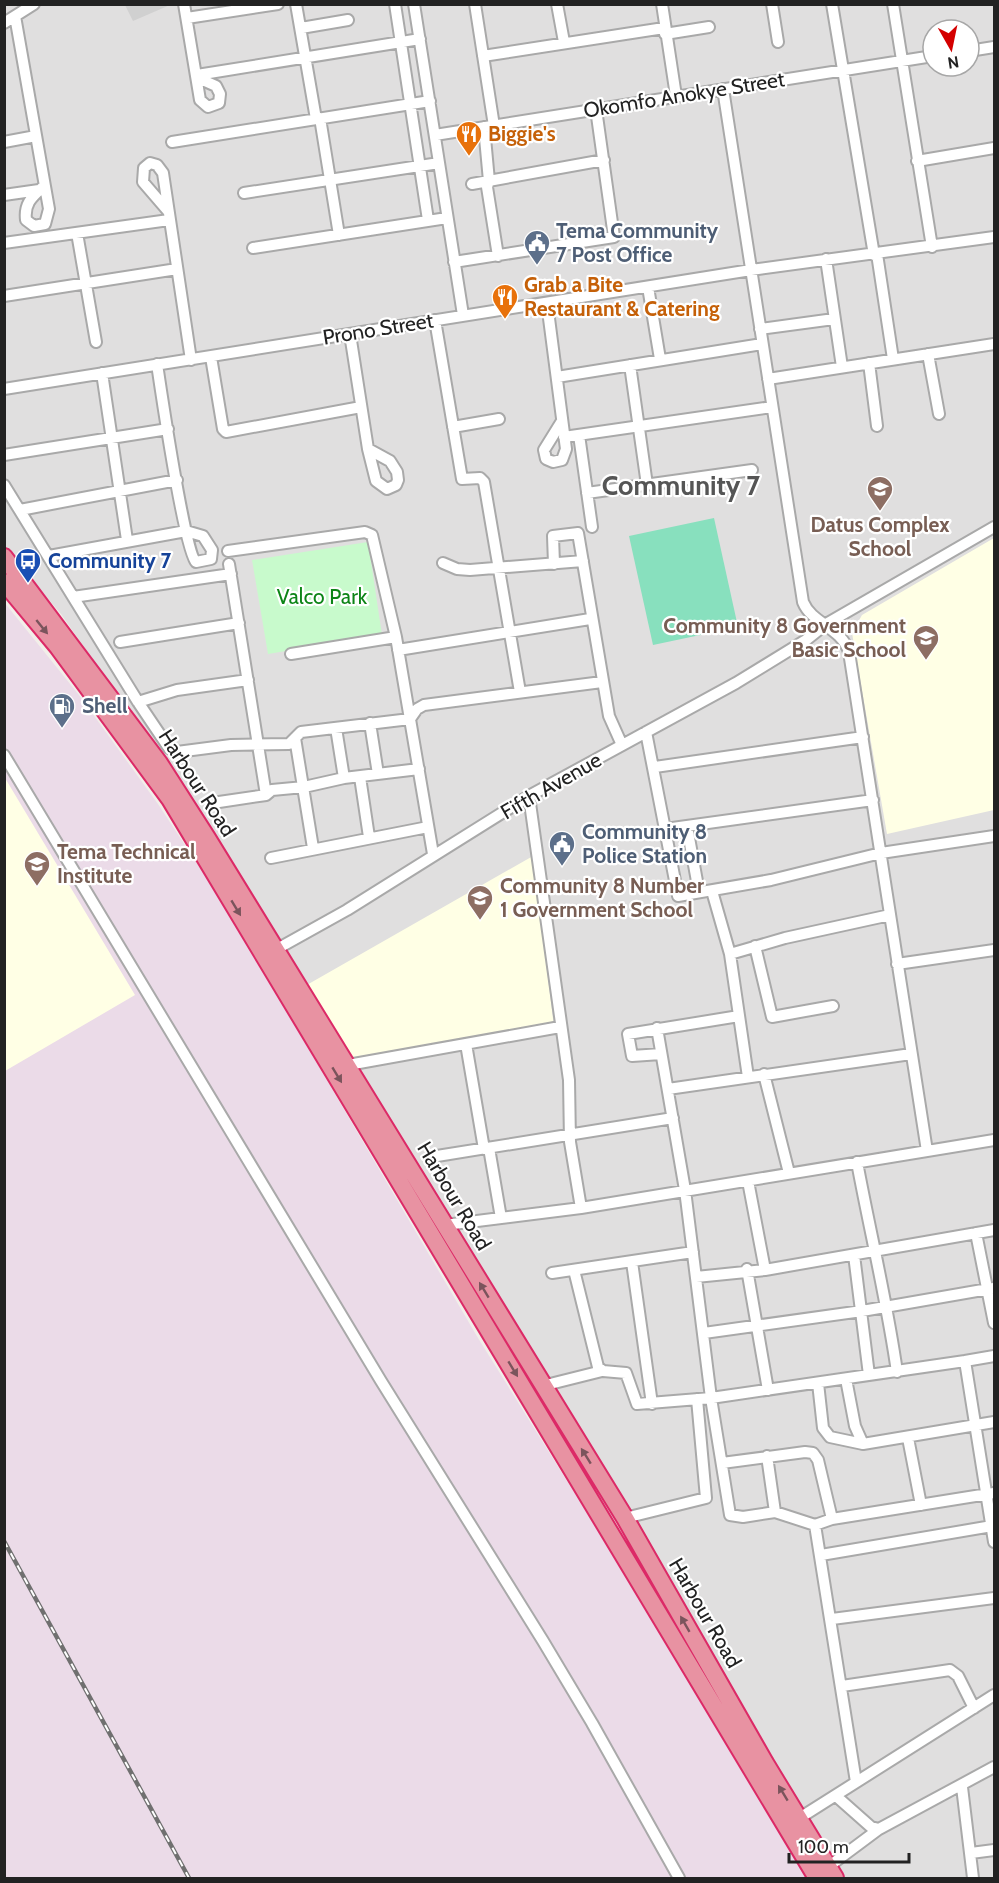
<svg xmlns="http://www.w3.org/2000/svg" width="999" height="1883" font-family="Cabin,sans-serif">
<style>
.residential{fill:#e0dfdf;fill-rule:evenodd}
.industrial{fill:#ebdbe8}
.education{fill:#ffffe5}
.religious{fill:#d0d0d0}
.park{fill:#c8facc}
.pitch{fill:#88e0be}
.lines{fill:none;stroke-linecap:round;stroke-linejoin:round}
.minor-casing{stroke:#a9a9a9;stroke-width:14}
.highway-casing{stroke:#dc2a67;stroke-width:20}
.minor{stroke:#fff;stroke-width:10}
.highway{stroke:#e892a2;stroke-width:16}
.rail-casing{stroke:#707070;stroke-width:4.5}
.rail{stroke:#fff;stroke-width:2;stroke-dasharray:7;stroke-linecap:butt}
.oneway{fill:#7b545c}
.labels{text-anchor:middle;stroke-width:4.5;stroke-linejoin:round;paint-order:stroke}
.street-label{font-size:21px;fill:#222;stroke:#fff}
.food-label{font-size:21px;font-weight:bold;fill:#c56008;stroke:#fff;text-anchor:start}
.service-label{font-size:21px;font-weight:bold;fill:#4e5e75;stroke:#fff;text-anchor:start}
.education-label{font-size:21px;font-weight:bold;fill:#785e54;stroke:#fff;text-anchor:start}
.transit-label{font-size:21px;font-weight:bold;fill:#164399;stroke:#fff;text-anchor:start}
.park-label{font-size:21px;fill:#0c8416;stroke:#fff}
.district-label{font-size:27px;font-weight:bold;fill:#555;stroke:#fff}
</style>
<rect width="100%" height="100%" fill="#f2efe9"/>
<path class="residential" d="M4 5H994V1878H839L198 811 61 614 5 548ZM933 30H969V66H933Z"/>
<path class="industrial" d="M4 602 79 695 158 804 223 903 478 1338 625 1574 807 1878H5Z"/>
<path class="education" d="M994 538V810L887 834 852 633 862 615Z
M5 778 135 995 5 1071H4Z
M533 856 554 1027 352 1061 305 986Z"/>
<path class="religious" d="M125 5H170L133 21Z"/>
<path class="park" d="M368 542 382 635 268 654 252 560Z"/>
<path class="pitch" d="M714 518 738 627 653 645 629 536Z"/>
<g class="lines">
<g class="minor-casing">
<path id="minor" d="M184 4 200 100 208 107 219 103 220 94 216 86 198 78
M296 4 316 119
M395 4 428 220
M414 4 463 315
M475 4 494 126
M557 4 564 42
M662 4 676 96
M772 4 778 42
M832 4 874 255
M893 4 932 247
M15 16 49 209 45 224 34 226 26 220C24 203 32 197 44 186
M187 18 278 4
M4 23 34 4
M301 28 348 20
M665 34 709 27
M969 51 994 47
M483 56 664 28
M197 75 420 39
M723 89 803 602C812 624 841 627 849 652L927 1151
M320 118 339 235
M484 127 489 181 487 187 498 256
M435 135 933 56
M4 142 36 136
M172 142 430 101
M917 161 994 148
M472 184 604 160
M244 193 439 163
M4 195 39 190
M168 211 143 182 144 168 150 163 157 165 163 173 191 360
M77 233 96 342
M4 243 169 220
M253 248 447 218
M877 254 893 359
M826 259 842 367
M454 262 614 237 596 109
M648 287 660 359
M4 296 177 269
M547 303 566 449 562 460 553 462 546 459 544 450 562 421
M435 320 462 479 480 478 484 482 520 692
M760 329 834 319
M350 334 368 449 376 481 387 489 396 485 398 480 397 472 390 461 368 449
M928 354 939 414
M211 357 223 429 226 432 361 407
M869 363 877 426
M630 365 647 485
M102 373 127 540
M557 377 762 344
M768 379 994 344
M4 389 751 270 994 237
M453 427 499 419
M579 435 592 527
M564 437 772 407
M4 455 168 429
M4 485 138 702 177 690 248 680
M587 493 752 470
M20 510 177 480
M228 551 365 532 372 535 396 637 433 854
M49 556 186 531 203 536 212 550 211 559 196 562C185 553 161 391 157 364
M443 563 457 569 470 570 583 561
M229 564 266 795
M554 564 553 536 578 533 609 716 622 745
M73 597 231 574
M120 642 239 623
M398 650 590 619
M291 654 396 637
M138 702 169 748 177 752 231 745 289 744 301 732 410 719 417 709 424 705 602 682
M370 723 378 774
M336 728 344 778
M646 732 678 896 771 880 881 853 994 836
M295 738 313 848
M4 755 381 1381 543 1641 592 1723 679 1878
M655 767 863 737
M360 777 369 837
M529 796 569 1080 570 1142 581 1208
M219 802 266 795 272 790 304 787 344 778 419 769
M687 827 699 892
M665 829 873 800
M271 858 428 827
M712 891 730 954 748 1077
M755 946 772 1017 833 1006
M277 949 347 910 529 796 736 683 806 640 826 624 994 527
M730 954 785 938 890 915
M897 964 994 950
M657 1028 685 1190 711 1398 965 1361 994 1542
M466 1044 484 1149
M661 1054 632 1056 628 1034 739 1016
M348 1065 560 1027
M764 1074 789 1173
M668 1089 911 1054
M489 1148 501 1218
M437 1156 673 1118
M857 1162C870 1232 887 1301 897 1372
M748 1181 765 1270
M445 1225 581 1208 994 1140
M976 1233 994 1323
M854 1255 869 1375
M632 1262 652 1404
M747 1269 768 1390
M574 1270 598 1367 603 1371 626 1373 637 1404 711 1398 730 1515 743 1517 775 1512 815 1525 832 1519 994 1493
M552 1273 693 1252
M696 1277 765 1270 994 1230
M704 1333 862 1311 994 1288
M965 1361 994 1356
M818 1383 823 1428 830 1437 863 1444 855 1426 846 1379
M542 1386 602 1371
M908 1438 921 1505
M863 1444 994 1422
M767 1456 775 1512
M722 1463 805 1452 813 1453 818 1460 832 1519
M625 1518 706 1498 697 1399
M815 1525 856 1782
M821 1555 992 1526
M832 1619 994 1598
M842 1686 950 1670 958 1676 974 1708
M962 1787 973 1878
M836 1796 871 1827 879 1829 994 1767
M798 1819 994 1695
M971 1853 994 1850
M828 1867 879 1829"/>
</g>
<g class="highway-casing">
<path id="highway" d="M4 557 159 763 207 838 625 1518 765 1763 835 1878
M4 582 58 647 170 799 817 1878"/>
</g>
<use href="#minor" class="minor"/>
<use href="#highway" class="highway"/>
<g class="rail-casing">
<path id="rail" d="M4 1541 189 1878"/>
</g>
<use href="#rail" class="rail"/>
</g>
<defs><path id="oneway-solid" d="M-6-.8H1V-3.2L6.5 0L1 3.2V.8H-6Z" transform="scale(1.5)"/></defs>
<g class="oneway">
<use href="#oneway-solid" transform="translate(42 627) rotate(51)"/>
<use href="#oneway-solid" transform="translate(236 908) rotate(59)"/>
<use href="#oneway-solid" transform="translate(337 1075) rotate(59)"/>
<use href="#oneway-solid" transform="translate(484 1290) rotate(-121)"/>
<use href="#oneway-solid" transform="translate(513 1369) rotate(59)"/>
<use href="#oneway-solid" transform="translate(586 1456) rotate(-122)"/>
<use href="#oneway-solid" transform="translate(685 1624) rotate(-120)"/>
<use href="#oneway-solid" transform="translate(783 1793) rotate(-121)"/>
</g>
<defs>
<g id="restaurant-pin" transform="scale(1.35)"><path d="M0 17L-7.5 6A9.5 9.5 0 1 1 7.5 6Z" fill="#e8710a" stroke="#fff"/><path d="M-5-6h1v4h1v-4h1v4h1v-4h1v5L-1.5 .5V6h-2V.5L-5-1ZM5-6V6H3V1.5H1.5Q1.5-4 5-6Z" fill="#fff"/></g>
<g id="civic-pin" transform="scale(1.35)"><path d="M0 17L-7.5 6A9.5 9.5 0 1 1 7.5 6Z" fill="#5c6f8a" stroke="#fff"/><path d="M-.6-6.5H3V-4.5H.6V-3L4-1V1h2V6H-6V1h2V-1L-.6-3ZM-1.2 2.5V6h2.4V2.5Z" fill="#fff"/></g>
<g id="school-pin" transform="scale(1.35)"><path d="M0 17L-7.5 6A9.5 9.5 0 1 1 7.5 6Z" fill="#8d6e63" stroke="#fff"/><path d="M0-5L7-2L0 1L-7-2ZM-4 1L0 2.5L4 1V4Q0 6-4 4Z" fill="#fff"/></g>
<g id="bus-pin" transform="scale(1.35)"><path d="M0 17L-7.5 6A9.5 9.5 0 1 1 7.5 6Z" fill="#1a4fb4" stroke="#fff"/><path d="M-5-6H5V4H4V6H2V4H-2V6H-4V4H-5ZM-3.5-4V0h7V-4ZM-3.5 1.2v1.5H-2V1.2ZM2 1.2v1.5H3.5V1.2Z" fill="#fff"/></g>
<g id="fuel-pin" transform="scale(1.35)"><path d="M0 17L-7.5 6A9.5 9.5 0 1 1 7.5 6Z" fill="#5c6f8a" stroke="#fff"/><path d="M-5.5-6h7V0h2V4h1.3V-2.5L3-4.5l.8-.8L6-3V5H2.5V1h-1V6h-7ZM-4.2-4.7v3.2H.2V-4.7Z" fill="#fff"/></g>
</defs>
<g fill-rule="evenodd">
<use href="#restaurant-pin" x="469" y="134"/>
<use href="#civic-pin" x="537" y="243"/>
<use href="#restaurant-pin" x="505" y="297"/>
<use href="#school-pin" x="880" y="489"/>
<use href="#bus-pin" x="28" y="561"/>
<use href="#school-pin" x="926" y="638"/>
<use href="#fuel-pin" x="62" y="706"/>
<use href="#civic-pin" x="562" y="844"/>
<use href="#school-pin" x="37" y="864"/>
<use href="#school-pin" x="480" y="898"/>
</g>
<g class="labels">
<g class="street-label">
<text transform="translate(684 95) rotate(-9)" y="7">Okomfo Anokye Street</text>
<text transform="translate(378 329) rotate(-9)" y="7">Prono Street</text>
<text transform="translate(197 783) rotate(57)" y="7">Harbour Road</text>
<text transform="translate(551 786) rotate(-30)" y="7">Fifth Avenue</text>
<text transform="translate(454 1196) rotate(59)" y="7">Harbour Road</text>
<text transform="translate(705 1613) rotate(60)" y="7">Harbour Road</text>
</g>
<g class="food-label">
<text x="488" y="141">Biggie's</text>
<text x="524" y="292">Grab a Bite<tspan x="524" dy="24">Restaurant &amp; Catering</tspan></text>
</g>
<g class="service-label">
<text x="556" y="238">Tema Community<tspan x="556" dy="24">7 Post Office</tspan></text>
<text x="82" y="713">Shell</text>
<text x="582" y="839">Community 8<tspan x="582" dy="24">Police Station</tspan></text>
</g>
<g class="education-label">
<text x="880" y="532" text-anchor="middle">Datus Complex<tspan x="880" dy="24">School</tspan></text>
<text x="906" y="633" text-anchor="end">Community 8 Government<tspan x="906" dy="24">Basic School</tspan></text>
<text x="57" y="859">Tema Technical<tspan x="57" dy="24">Institute</tspan></text>
<text x="500" y="893">Community 8 Number<tspan x="500" dy="24">1 Government School</tspan></text>
</g>
<g class="transit-label">
<text x="48" y="568">Community 7</text>
</g>
<g class="park-label">
<text x="322" y="604">Valco Park</text>
</g>
<g class="district-label">
<text x="681" y="495">Community 7</text>
</g>
</g>
<rect width="999" height="1883" fill="none" stroke="#222222" stroke-width="12"/>
<g transform="translate(951 48) rotate(171)"><circle r="28" fill="#ffffff" stroke="#a7a7a7" stroke-width="1.5"/>
<path d="M0-4.5L10 22L0 15L-10 22Z" fill="#d40000"/>
<text y="-9" font-size="16" font-weight="bold" text-anchor="middle" fill="#222222">N</text>
</g>
<path d="M789 1853v9h120v-9" fill="none" stroke="#222222" stroke-width="3"/>
<text x="798" y="1853" font-size="18" fill="#222222" stroke="#ffffff" stroke-width="4.5" paint-order="stroke">100 m</text>
</svg>
